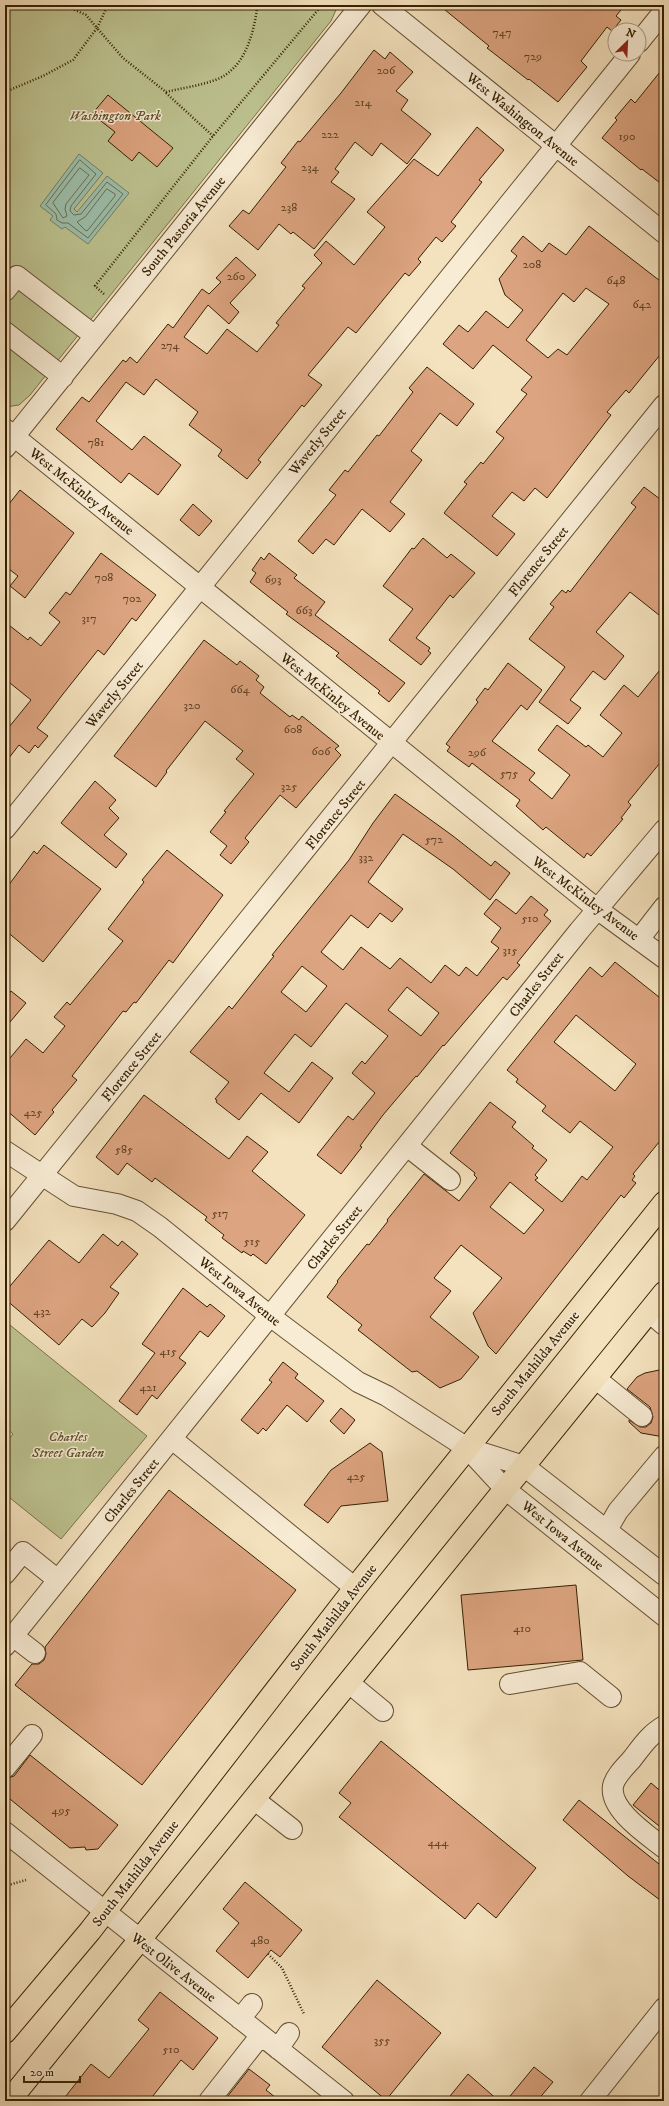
<svg xmlns="http://www.w3.org/2000/svg" width="669" height="2106" font-family="'IM FELL DW Pica',serif">
<style>
.green{fill:#bdc390;stroke:#7a7249}
.water{fill:#9dbfab;stroke:#747f67}
.lines{fill:none;stroke-linecap:round;stroke-linejoin:round}
.shore{stroke:#6a7056;stroke-width:1}
.building{fill:#dca480;stroke:#362002;fill-rule:evenodd}
.minor-casing{stroke:#665031;stroke-width:22}
.major-casing{stroke:#362002;stroke-width:24}
.path{stroke:#362002;stroke-width:2.5;stroke-dasharray:1 2;stroke-linecap:butt}
.minor{stroke:#f8ecd5;stroke-width:20}
.major{stroke:#f4e2be;stroke-width:22}
.labels{text-anchor:middle;stroke-width:3;stroke-linejoin:round;paint-order:stroke}
.number-label{font-size:12px;fill:#604122}
.park-label{font-size:14px;font-style:italic;fill:#5e512d;stroke:#f8ecd5}
.street-label{font-size:14px;fill:#362002;stroke:#f8ecd5}
</style>
<rect width="100%" height="100%" fill="#f4e2be"/>
<filter id="stains"><feTurbulence type="fractalNoise" baseFrequency=".005" numOctaves="4"/><feColorMatrix values="0 0 0 0 .2 0 0 0 0 .09 0 0 0 0 .02 0 0 0 .5 -.17"/></filter>
<radialGradient id="worn" r=".72"><stop offset=".6" stop-color="#630" stop-opacity="0"/><stop offset="1" stop-color="#630" stop-opacity=".3"/></radialGradient>
<path class="green" d="M5 5H337L336 10 331 21 30 395 19 405 5 407Z
M5 1321 147 1436 61 1539 5 1494V1444L13 1434 5 1427Z"/>
<path class="water" d="M79 154 103 173 74 209 77 212 107 176 129 193 88 244 65 227 62 229 50 220 53 216 40 206Z"/>
<g class="lines">
<path class="shore" d="M80 160 96 174 71 206 70 211 74 215 81 214 107 182 123 194 88 238 68 223H62L57 220 56 214 46 205Z
M80 168 89 175 66 204 65 209 67 216 63 218 53 203Z
M107 189 115 194V196L88 230 86 231 77 222 85 217Z"/>
</g>
<path class="building" d="M439 5H625L616 16 621 20 612 31 607 27 581 61 587 67 558 102 529 79 528 80 487 48 489 46Z
M374 50 385 59 390 52 413 72 396 91 408 100 401 110 431 134 407 164 381 143 372 156 355 142 335 169 339 172 331 182 355 199 314 249 293 232 291 234 279 224 258 250 229 226 243 210 249 214 286 167 281 163 298 141 300 142 341 93Z
M664 67V186L642 169 641 170 602 138 617 120 615 118 631 99 635 103Z
M108 95 173 148 157 167 139 152 132 161 108 141 115 132 92 114Z
M477 127 504 150 479 180 482 182 451 222 456 226 442 242 436 237 418 259 421 262 409 276 405 273 356 333 348 327 308 375 322 385 304 407 302 405 258 460 261 462 247 479 218 456 222 450 189 425 198 412 156 379 144 395 126 382 96 421 132 450 144 436 181 465 158 495 129 473 121 483 56 429 82 397 89 402 123 360 126 362 130 357 137 363 168 324 173 328 202 289 209 294 221 282 216 278 236 257 256 275 230 303 239 312 229 324 208 305 184 337 207 354 227 329 257 352 279 325 276 323 305 288 302 286 322 263 314 255 326 241 354 265 385 227 367 212 414 159 438 176Z
M589 226 664 284V350L629 393 626 390 607 412 611 415 547 498 535 488 524 501 512 492 492 516 515 534 497 556 444 513 467 484 464 482 481 462 483 464 504 438 496 432 527 394 521 390 532 377 493 345 473 369 443 344 459 325 468 332 486 311 508 328 523 310 505 295 499 279 517 256 511 251 523 236 542 252 549 243 566 255ZM586 288 609 304 567 355 558 349 548 358 526 340 563 293 574 302Z
M427 367 474 404 457 426 440 413 411 451 422 460 390 502 405 514 390 532 362 509 334 545 326 539 313 554 298 541 336 495 329 490 345 470 348 472 377 435 379 436 413 392 409 388Z
M644 487 664 502V619L630 592 596 632 624 656 605 680 593 671 570 700 581 708 568 724 539 702 565 667 529 639 554 607 550 604 562 590 566 593 568 590 570 592 636 507 631 503Z
M20 490 74 533 25 598 10 586 18 576 5 566V509Z
M193 504 212 521 199 536 180 520Z
M423 538 447 558 451 554 475 573 453 598 450 595 416 638 430 648 428 651 431 653 421 665 389 640 413 609 383 586 412 548 414 549Z
M101 553 156 595 136 621 132 618 104 655 98 650 63 694 37 728 48 736 38 748 35 745 29 753 19 745 5 763V732L31 700 5 679V622L28 640 30 637 41 646 60 622 49 613 66 592 70 595Z
M269 553 297 575 294 578 325 602 315 615 405 683 389 702 378 693 380 691 336 656 339 653 286 614 288 612 250 582 256 573 252 570 261 557 264 560Z
M204 640 237 665 240 661 259 676 256 680 264 687 260 693 290 717 292 715 299 720 302 716 339 746 335 749 341 755 296 808 280 795 245 838 249 842 231 864 220 855 227 846 210 832 226 812 224 811 254 774 236 759 243 751 205 721 166 771 167 772 156 787 114 756Z
M508 663 542 690 527 710 521 705 492 741 535 773 529 780 552 799 570 775 538 750 557 725 586 747 588 745 603 757 622 733 600 715 624 685 638 697 664 665V758L628 802 631 805 621 818 623 819 591 856 587 853 584 858 546 827 543 830 516 806 520 800 472 763 469 767 447 751 450 747 446 744 478 702 476 700 485 688 488 690Z
M95 781 116 800 109 808 119 818 104 835 127 854 116 868 61 823Z
M395 794 453 836 491 866 495 861 510 873 490 900 453 869 403 834 368 882 403 909 392 922 380 913 368 928 351 915 321 952 343 970 361 947 390 969 400 958 431 983 445 965 459 976 466 967 477 976 499 948 491 942 501 928 484 914 496 899 516 914 531 896 548 910 544 915 551 921 517 963 520 965 507 980 503 977 444 1046 443 1045 417 1077 416 1076 383 1115 360 1146 362 1147 341 1174 317 1155 348 1116 353 1120 375 1093 352 1073 362 1061 365 1064 388 1036 346 1003 311 1047 295 1034 264 1073 289 1092 312 1062 333 1078 299 1123 261 1093 239 1120 216 1102 217 1100 215 1099 229 1082 190 1052 229 1006 232 1009 274 956 272 955 349 860 373 823ZM302 966 327 986 306 1012 281 992ZM407 987 439 1013 421 1036 388 1010Z
M44 845 101 889 43 962 5 930V890L34 851 37 854Z
M167 850 223 895 173 963 169 960 136 1003 134 1002 126 1012 123 1011 72 1076 77 1080 52 1110 54 1112 35 1135 5 1109V1064L26 1039 43 1053 65 1026 54 1017 67 1002 70 1005 123 941 108 929 144 882 142 880Z
M615 962 664 1001V1136L633 1174 635 1176 632 1180 636 1183 624 1198 621 1195 496 1354 488 1346 473 1313 502 1278 461 1245 434 1278 451 1291 430 1317 479 1357 461 1379 440 1388 417 1371 412 1372 358 1330 362 1325 327 1297 338 1282 337 1281 367 1244 369 1245 388 1221 387 1220 424 1174 459 1201 477 1178 474 1175 475 1173 450 1153 490 1102 516 1122 512 1127 534 1146 532 1148 547 1160 535 1175 538 1178 535 1180 562 1202 582 1176 587 1180 613 1147 580 1121 570 1133 542 1111 546 1106 516 1082 518 1079 507 1070 590 967 602 977ZM576 1015 636 1064 615 1091 554 1042ZM510 1182 544 1210 524 1234 490 1207Z
M11 991 26 1003 5 1028V999Z
M144 1095 229 1159 247 1136 268 1152 252 1171 305 1215 266 1264 253 1254 251 1256 243 1251 242 1253 222 1238 224 1235 205 1220 207 1217 155 1178 152 1182 127 1163 118 1175 96 1157Z
M103 1234 118 1246 122 1241 138 1254 110 1287 119 1293 105 1313 92 1327 82 1319 59 1345 5 1299V1292L49 1240 79 1263Z
M183 1288 207 1307 210 1304 225 1316 208 1337 200 1331 179 1358 186 1363 157 1399 152 1395 137 1415 119 1401 155 1353 142 1344Z
M283 1362 298 1374 295 1378 324 1401 307 1422 287 1405 266 1431 263 1428 258 1434 241 1420 272 1382 269 1380Z
M664 1369V1437L641 1433 629 1422V1420L640 1427H646L651 1423 653 1417 650 1407 627 1389 637 1377 645 1373Z
M341 1408 355 1420 344 1434 330 1421Z
M370 1443 382 1452 388 1501 341 1506 328 1523 304 1505 331 1470Z
M169 1490 296 1590 142 1785 15 1685 32 1664H39L44 1660 46 1654 45 1647Z
M576 1585 583 1660 468 1670 461 1595Z
M381 1741 536 1868 496 1918 478 1903 465 1919 339 1817 351 1803 339 1793Z
M30 1755 118 1825 98 1849 86 1850 85 1847 70 1848 5 1795V1779L14 1776Z
M651 1783 664 1794V1830L633 1805Z
M579 1800 664 1868V1903L628 1876 563 1820Z
M245 1882 302 1930 280 1957 271 1950 248 1978 216 1951 239 1923 223 1909Z
M377 1980 441 2033 386 2100 322 2047Z
M160 1992 218 2038 193 2070 181 2060 149 2101H62L91 2064 109 2078 149 2029 138 2020Z
M534 2067 553 2082 537 2101H506Z
M249 2069 270 2085 266 2090 280 2101H224Z
M468 2074 499 2101H446Z"/>
<g class="lines">
<g class="minor-casing">
<path id="minor" d="M382 5 664 233
M639 42 664 11
M5 291 17 276 95 336
M5 332 63 377
M5 429 597 909 664 958
M5 448 361 5
M5 829 630 54
M640 938 664 907
M407 1146 450 1180
M5 1151 74 1196 117 1204 137 1211 160 1227 270 1316 358 1382 387 1396 467 1448 524 1466 664 1575
M5 1221 664 405
M649 1312 664 1325
M595 1378 642 1416
M172 1439 355 1588
M469 1450 505 1489 664 1616
M607 1530 618 1511 664 1456
M5 1574 23 1552 58 1580
M13 1636 35 1653
M5 1646 579 931 664 830
M349 1683 383 1711
M510 1684 580 1672 611 1697
M664 1726C650 1734 642 1746 632 1759 626 1766 615 1776 613 1786 609 1810 648 1835 664 1848
M5 1768 32 1735
M255 1800 292 1829
M5 1832 344 2101
M240 2019 252 2004
M278 2049 289 2033
M209 2101 261 2035
M590 2101 664 2008"/>
</g>
<g class="major-casing">
<path id="major" d="M5 2032 90 1931 355 1588 664 1203
M9 2101 664 1293"/>
</g>
<path class="path" d="M108 5 97 28 123 58 166 92C182 88 199 86 215 80 244 70 253 36 257 9L253 5
M257 9 300 5
M5 92 43 76 73 60 97 28 86 15 64 5
M166 93 213 136
M104 294 95 286 213 136 322 5
M5 1886 26 1880
M268 1954 282 1968 304 2014"/>
<use href="#minor" class="minor"/>
<use href="#major" class="major"/>
</g>
<g class="labels">
<g class="number-label">
<text x="502" y="36">747</text>
<text x="533" y="60">729</text>
<text x="386" y="74">206</text>
<text x="363" y="106">214</text>
<text x="330" y="138">222</text>
<text x="627" y="140">190</text>
<text x="310" y="171">234</text>
<text x="289" y="211">238</text>
<text x="532" y="268">208</text>
<text x="236" y="280">260</text>
<text x="616" y="284">648</text>
<text x="642" y="308">642</text>
<text x="170" y="349">274</text>
<text x="96" y="446">781</text>
<text x="104" y="581">708</text>
<text x="273" y="583">693</text>
<text x="132" y="602">702</text>
<text x="304" y="614">663</text>
<text x="89" y="622">317</text>
<text x="240" y="693">664</text>
<text x="192" y="709">320</text>
<text x="293" y="733">608</text>
<text x="321" y="755">606</text>
<text x="477" y="756">296</text>
<text x="509" y="777">575</text>
<text x="289" y="790">325</text>
<text x="434" y="843">572</text>
<text x="366" y="861">332</text>
<text x="530" y="922">510</text>
<text x="510" y="954">315</text>
<text x="33" y="1116">425</text>
<text x="124" y="1153">585</text>
<text x="220" y="1217">517</text>
<text x="252" y="1245">515</text>
<text x="42" y="1315">432</text>
<text x="168" y="1355">415</text>
<text x="148" y="1391">421</text>
<text x="356" y="1480">425</text>
<text x="522" y="1632">410</text>
<text x="61" y="1814">495</text>
<text x="438" y="1846">444</text>
<text x="260" y="1944">480</text>
<text x="382" y="2044">355</text>
<text x="171" y="2053">510</text>
</g>
<g class="park-label">
<text x="115" y="120">Washington Park</text>
<text x="68" y="1441">Charles<tspan x="68" dy="16">Street Garden</tspan></text>
</g>
<g class="street-label">
<text transform="translate(523 119) rotate(39)" y="5">West Washington Avenue</text>
<text transform="translate(183 226) rotate(-51)" y="5">South Pastoria Avenue</text>
<text transform="translate(317 441) rotate(-51)" y="5">Waverly Street</text>
<text transform="translate(82 491) rotate(39)" y="5">West McKinley Avenue</text>
<text transform="translate(538 561) rotate(-51)" y="5">Florence Street</text>
<text transform="translate(114 694) rotate(-51)" y="5">Waverly Street</text>
<text transform="translate(333 696) rotate(39)" y="5">West McKinley Avenue</text>
<text transform="translate(335 814) rotate(-51)" y="5">Florence Street</text>
<text transform="translate(586 898) rotate(37)" y="5">West McKinley Avenue</text>
<text transform="translate(536 984) rotate(-52)" y="5">Charles Street</text>
<text transform="translate(131 1066) rotate(-51)" y="5">Florence Street</text>
<text transform="translate(334 1237) rotate(-51)" y="5">Charles Street</text>
<text transform="translate(240 1291) rotate(39)" y="5">West Iowa Avenue</text>
<text transform="translate(535 1363) rotate(-51)" y="5">South Mathilda Avenue</text>
<text transform="translate(131 1490) rotate(-51)" y="5">Charles Street</text>
<text transform="translate(563 1535) rotate(39)" y="5">West Iowa Avenue</text>
<text transform="translate(333 1617) rotate(-52)" y="5">South Mathilda Avenue</text>
<text transform="translate(135 1873) rotate(-52)" y="5">South Mathilda Avenue</text>
<text transform="translate(174 1967) rotate(38)" y="5">West Olive Avenue</text>
</g>
</g>
<rect width="669" height="2106" fill="none" stroke="#f4e2be" stroke-width="20"/>
<rect x="6" y="6" width="657" height="2094" fill="none" stroke="#362002" stroke-width="2"/>
<rect x="10" y="10" width="649" height="2086" fill="none" stroke="#362002"/>
<g transform="translate(627 42) rotate(24)"><circle r="19" fill="#f8ecd5" stroke="#aa9a81"/>
<path d="M0-3L7 15L0 10L-7 15Z" fill="#8f2418"/>
<text y="-6" font-size="11" font-weight="bold" text-anchor="middle" fill="#362002">N</text>
</g>
<path d="M24 2076v6h56v-6" fill="none" stroke="#362002" stroke-width="2"/>
<text x="30" y="2076" font-size="12" fill="#362002" stroke="#f8ecd5" stroke-width="3" paint-order="stroke">20 m</text>
<rect width="100%" height="100%" filter="url(#stains)"/>
<rect width="100%" height="100%" fill="url(#worn)"/>
</svg>
